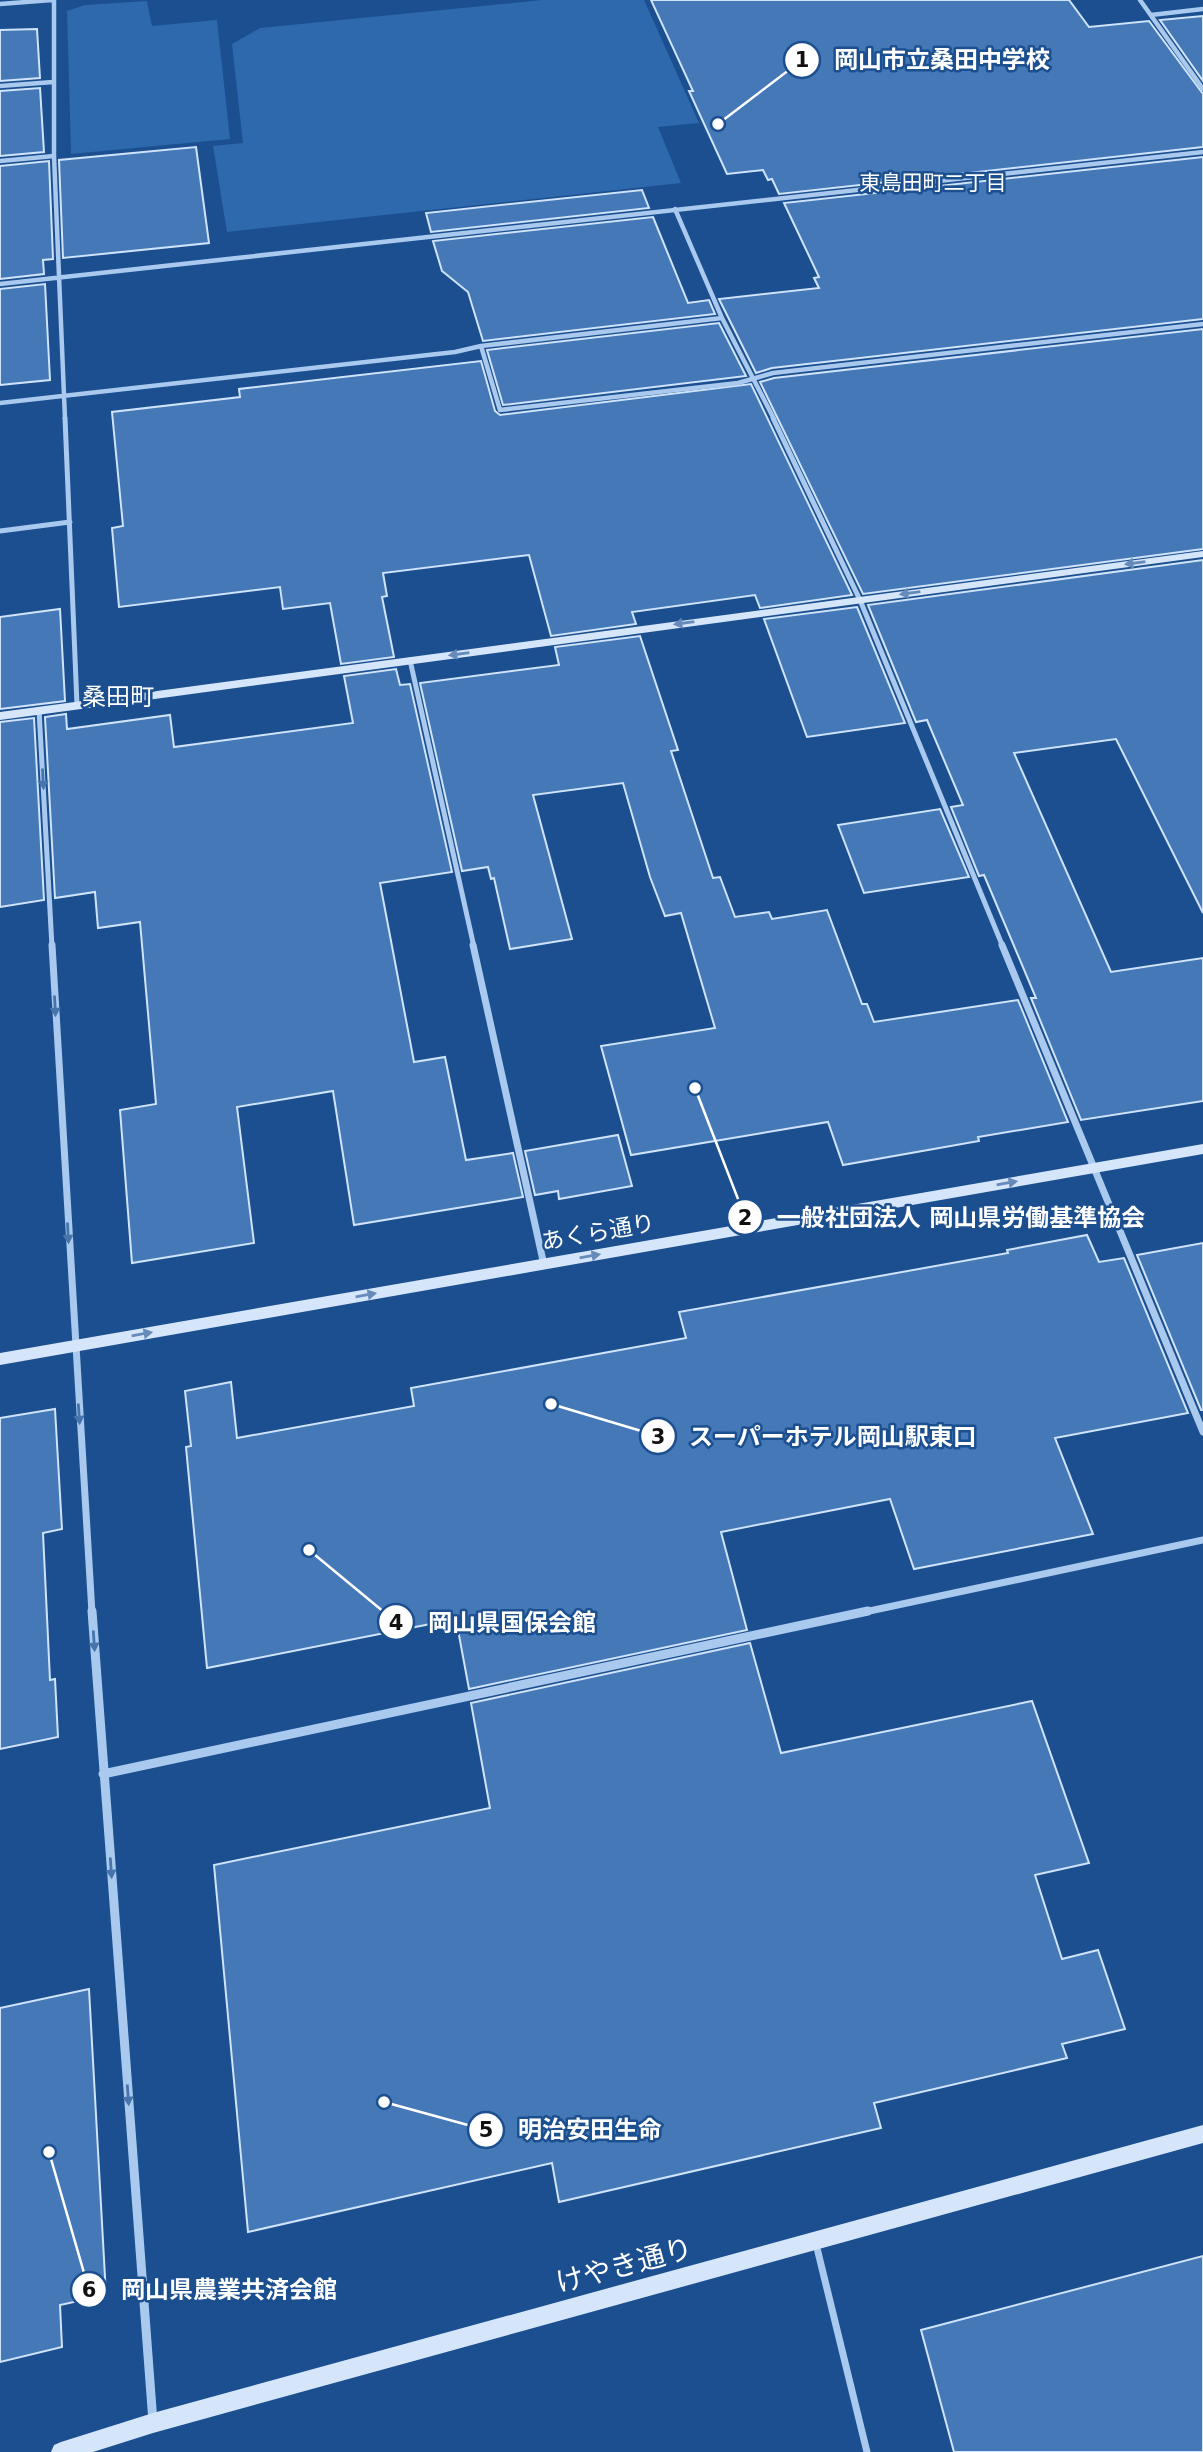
<svg xmlns="http://www.w3.org/2000/svg" width="1203" height="2452" font-family="'DejaVu Sans','Noto Sans JP',sans-serif">
<style>
.green{fill:#2e69ad}
.building{fill:#4478b7;stroke:#cfe3fa;stroke-width:2}
.lines{fill:none;stroke-linecap:round;stroke-linejoin:round}
.lane{stroke:#a9c9ee;stroke-width:7}
.street-far3{stroke:#a9c9ee;stroke-width:4.5}
.street-far2{stroke:#a9c9ee;stroke-width:5}
.street-far1{stroke:#a9c9ee;stroke-width:7}
.street{stroke:#a9c9ee;stroke-width:9}
.secondary{fill:#d6e6fa;fill-rule:evenodd}
.oneway{fill:#668bba}
.oneway2{fill:#4674ac}
.labels{text-anchor:middle;stroke-width:5;stroke-linejoin:round;paint-order:stroke}
.far-neighbourhood-label{font-size:21px;fill:#fff;stroke:#1b4f8f}
.street-label{font-size:23px;fill:#fff;stroke:#1b4f8f}
.neighbourhood-label{font-size:24px;fill:#fff;stroke:#1b4f8f}
.near-street-label{font-size:28px;fill:#fff;stroke:#1b4f8f}
.leader{fill:none;stroke:#fff;stroke-width:2.5}
.callout-dot{fill:#fff;stroke:#1b4f8f;stroke-width:2.5}
.mark-label{font-size:21px;text-anchor:middle;font-weight:bold;fill:#111}
.callout-label{font-size:24px;text-anchor:middle;font-weight:bold;fill:#fff;stroke:#1b4f8f;stroke-width:5;stroke-linejoin:round;paint-order:stroke}
</style>
<rect width="100%" height="100%" fill="#1b4f8f"/>
<path class="green" d="M542 0H644L699 123 658 127 681 183 227 232 213 146 243 143 232 44 260 28Z
M147 1 152 26 217 20 230 139 71 154 67 11 85 5Z"/>
<path class="building" d="M651 0H1069L1089 27 1149 21 1203 94V147L779 194 772 179 768 180 763 170 727 174 689 91H693Z
M1203 16V81L1160 20Z
M37 29 40 78 0 81V30Z
M40 88 44 152 0 156V91Z
M196 147 209 243 63 258 59 160Z
M1203 157V319L772 368 756 373 719 299 819 288 814 278 819 277 784 203Z
M49 161 53 259 43 260 44 274 0 279V166Z
M642 190 649 208 431 232 426 213Z
M653 217 688 303 709 300 715 314 483 341 468 292 442 271 433 241Z
M45 284 50 380 0 385V289Z
M719 323 746 376 503 405 487 350Z
M1203 329V549L863 594 760 382 774 378Z
M481 361 495 411 500 415 751 384 852 595 760 608 755 595 632 612 636 624 551 636 529 555 383 573 387 596 382 597 394 657 341 664 330 603 283 609 280 587 119 607 112 528 123 526 112 412 240 397 239 389Z
M1203 560V913L1116 739 1014 753 1111 972 1203 958V1101L1081 1120 1031 998H1036L984 875 979 876 951 807 963 805 927 720 916 722 868 605Z
M857 607 905 723 807 737 764 619Z
M60 609 65 701 0 709V617Z
M640 636 678 750 671 751 713 878 720 877 735 917 769 912 772 919 827 910 862 1004H867L874 1022 1018 1000 1068 1122 978 1137 979 1141 843 1165 828 1122 631 1155 601 1046 715 1028 681 913 665 916 650 877 623 783 533 795 572 939 510 949 494 878 491 879 488 867 462 871 420 683 559 665 555 647Z
M396 669 400 685 410 684 452 872 380 883 414 1062 445 1057 466 1160 513 1153 523 1197 354 1225 333 1091 237 1107 254 1243 132 1263 120 1110 156 1104 140 922 98 928 95 892 55 898 45 717 66 714 67 729 170 715 174 747 353 723 344 676Z
M34 718 44 900 0 907V722Z
M940 809 969 877 864 893 838 825Z
M618 1135 632 1186 559 1199 558 1191 535 1195 525 1151Z
M1087 1235 1099 1262 1124 1258 1188 1413 1055 1438 1093 1534 914 1569 890 1499 721 1532 747 1630 469 1689 456 1619 207 1668 186 1447 191 1446 185 1391 231 1382 237 1438 414 1406 411 1388 686 1338 679 1312 1008 1253 1007 1250Z
M1203 1243V1410H1201L1137 1255Z
M55 1409 62 1529 43 1533 50 1680 55 1679 58 1737 0 1749V1418Z
M750 1643 781 1753 1032 1701 1089 1863 1035 1875 1062 1959 1098 1950 1125 2029 1062 2044 1067 2058 874 2103 881 2128 559 2202 552 2163 248 2232 214 1865 490 1808 471 1703Z
M89 1989 106 2295 60 2305 62 2347 0 2362V2008Z
M1203 2256V2452H954L921 2330Z"/>
<g class="lines">
<path class="lane" d="M816 2244 867 2452"/>
<path class="street-far3" d="M54 0V156L65 419
M1140 0 1203 89
M0 4 52 0
M1151 15 1203 9
M0 86 53 82
M0 161 54 156
M675 209 722 318 774 419
M0 284 1203 152
M481 346 500 410 738 383 773 373 1203 324
M0 403 455 352 481 346 722 318"/>
<path class="street-far2" d="M65 418 77 705
M773 418 860 600 1003 947
M0 531 70 522
M410 660 474 947
M39 710 52 947"/>
<path class="street-far1" d="M52 945 92 1613
M473 945 544 1265
M1002 945 1203 1432
M860 1613 1203 1540"/>
<path class="street" d="M92 1611 153 2422
M103 1774 868 1611"/>
<path class="secondary" d="M1203 551V557L0 720V712Z
M1203 1144V1154L0 1365V1353Z
M1203 2125V2143L153 2433 93 2452H51L54 2445 61 2442 153 2413Z"/>
</g>
<defs><path id="oneway-solid" d="M-6-.8H1V-3.2L6.5 0L1 3.2V.8H-6Z" transform="scale(1.75)"/></defs>
<g class="oneway">
<use href="#oneway-solid" transform="translate(1135 563) rotate(172)"/>
<use href="#oneway-solid" transform="translate(910 593) rotate(172)"/>
<use href="#oneway-solid" transform="translate(684 623) rotate(172)"/>
<use href="#oneway-solid" transform="translate(459 654) rotate(172)"/>
<use href="#oneway-solid" transform="translate(1007 1183) rotate(-10)"/>
<use href="#oneway-solid" transform="translate(590 1256) rotate(-10)"/>
<use href="#oneway-solid" transform="translate(366 1295) rotate(-10)"/>
<use href="#oneway-solid" transform="translate(142 1334) rotate(-10)"/>
</g>
<g class="oneway2">
<use href="#oneway-solid" transform="translate(43 779) rotate(87)"/>
<use href="#oneway-solid" transform="translate(55 1006) rotate(87)"/>
<use href="#oneway-solid" transform="translate(68 1233) rotate(87)"/>
<use href="#oneway-solid" transform="translate(79 1414) rotate(86)"/>
<use href="#oneway-solid" transform="translate(94 1641) rotate(86)"/>
<use href="#oneway-solid" transform="translate(111 1868) rotate(86)"/>
<use href="#oneway-solid" transform="translate(128 2095) rotate(86)"/>
</g>
<g class="labels">
<g class="far-neighbourhood-label">
<text x="933" y="190">東島田町二丁目</text>
</g>
<g class="street-label">
<text transform="translate(598 1232) rotate(-10)" y="8">あくら通り</text>
</g>
<g class="neighbourhood-label">
<text x="118" y="705">桑田町</text>
</g>
<g class="near-street-label">
<text transform="translate(624 2265) rotate(-15)" y="10">けやき通り</text>
</g>
</g>
<path class="leader" d="M718 124L802 60M695 1088L745 1217M551 1404L658 1436M309 1550L396 1622M384 2102L486 2130M49 2152L89 2290"/>
<g class="callout-dot">
<circle cx="718" cy="124" r="7"/>
<circle cx="695" cy="1088" r="7"/>
<circle cx="551" cy="1404" r="7"/>
<circle cx="309" cy="1550" r="7"/>
<circle cx="384" cy="2102" r="7"/>
<circle cx="49" cy="2152" r="7"/>
<circle cx="802" cy="60" r="18"/>
<circle cx="745" cy="1217" r="18"/>
<circle cx="658" cy="1436" r="18"/>
<circle cx="396" cy="1622" r="18"/>
<circle cx="486" cy="2130" r="18"/>
<circle cx="89" cy="2290" r="18"/>
</g>
<g class="mark-label">
<text x="802" y="67">1</text>
<text x="745" y="1225">2</text>
<text x="658" y="1444">3</text>
<text x="396" y="1630">4</text>
<text x="486" y="2137">5</text>
<text x="89" y="2297">6</text>
</g>
<g class="callout-label">
<text x="942" y="68">岡山市立桑田中学校</text>
<text x="961" y="1226">一般社団法人 岡山県労働基準協会</text>
<text x="833" y="1445">スーパーホテル岡山駅東口</text>
<text x="512" y="1631">岡山県国保会館</text>
<text x="590" y="2138">明治安田生命</text>
<text x="229" y="2298">岡山県農業共済会館</text>
</g>
</svg>
